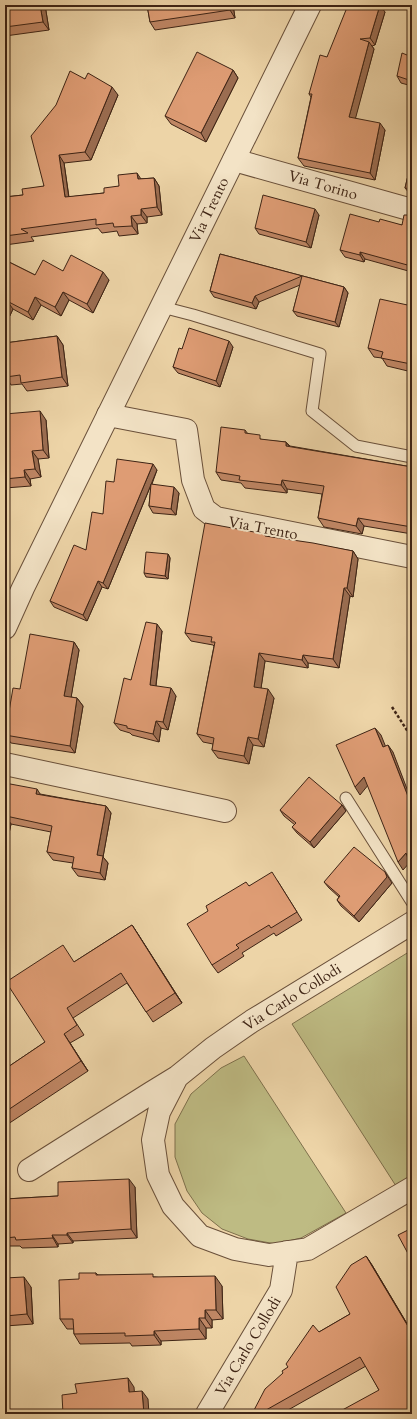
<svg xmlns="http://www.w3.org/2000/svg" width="417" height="1419" font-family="Cardo,serif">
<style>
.green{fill:#bebb83;stroke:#7e704c}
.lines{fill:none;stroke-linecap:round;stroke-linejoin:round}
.service-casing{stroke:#6a503a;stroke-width:13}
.minor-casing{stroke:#6a503a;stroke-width:24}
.tertiary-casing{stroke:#6a503a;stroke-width:24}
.path{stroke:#3e2415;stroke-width:2.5;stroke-dasharray:3 2;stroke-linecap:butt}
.service{stroke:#f3e3c6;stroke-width:11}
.minor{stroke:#f3e3c6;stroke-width:22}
.tertiary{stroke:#f3e3c6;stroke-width:22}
.wall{fill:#bf8664;stroke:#3e2415}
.shaded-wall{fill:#9b6d51;stroke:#3e2415}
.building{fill:#de9c74;stroke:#3e2415}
.labels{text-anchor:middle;stroke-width:4;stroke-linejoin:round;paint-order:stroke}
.street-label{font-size:15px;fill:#3e2415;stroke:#f3e3c6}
</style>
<rect width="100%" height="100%" fill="#edd4a7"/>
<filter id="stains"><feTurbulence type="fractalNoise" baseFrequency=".005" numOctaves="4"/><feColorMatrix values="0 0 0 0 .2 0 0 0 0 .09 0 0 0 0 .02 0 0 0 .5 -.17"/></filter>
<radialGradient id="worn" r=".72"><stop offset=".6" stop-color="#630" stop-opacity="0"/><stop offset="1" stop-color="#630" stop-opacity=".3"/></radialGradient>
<path class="green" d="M412 950V1177L396 1186 292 1024Z
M244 1056 346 1213 301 1238 276 1244 248 1239 222 1229 202 1213 187 1191 175 1157V1124L191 1094 221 1068Z"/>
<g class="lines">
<g class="service-casing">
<path id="service" d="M162 307 193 315 320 354 312 411 356 446 412 457
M346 798 412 902"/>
</g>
<g class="minor-casing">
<path id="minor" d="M234 160 412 210
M108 415 186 430 193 480 204 509 216 518 412 557
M5 764 225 811
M412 923 252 1021 213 1048 177 1077 159 1112 153 1140 158 1175 173 1206 200 1236 235 1249 269 1255 308 1249 412 1188
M29 1170 151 1093 177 1077
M207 1414 281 1290 287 1252"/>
</g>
<g class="tertiary-casing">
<path id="tertiary" d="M5 628 23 588 310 5"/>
</g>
<path class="path" d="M392 707 412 738"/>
<use href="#service" class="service"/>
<use href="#minor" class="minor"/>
<use href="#tertiary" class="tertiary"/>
</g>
<path class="wall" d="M5 5H45L49 30 5 36Z
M147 5H233L235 18 155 30 150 22Z
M385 12 375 45 372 46 374 49 355 118 385 130 375 180 304 166 298 158 311 97 309 94 327 57Z
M412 57V86L401 83 397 76Z
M233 70 238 78 206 142 171 124 165 116Z
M85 79 118 95 91 160 64 163 69 197 104 193 119 186 141 179 154 178 159 186 162 215 147 217V223L137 224 138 234 119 236 117 231 102 233 98 228 31 237 34 241 5 245V197L23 195 44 186Z
M412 159V195L410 194 405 188Z
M319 215 311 248 259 234 255 228Z
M411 215H412V272L365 259 364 262 345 257 340 250 379 222 402 225Z
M220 254 344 287 348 293 339 327 297 316 293 311 300 285 259 302 256 309 214 297 210 291Z
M5 260 35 275 63 271 109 280 93 313 69 300 61 316 41 305 33 320 13 309 5 326Z
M412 306V372L387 366 382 358 374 357 368 348Z
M57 336 63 345 68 386 27 391 22 384 11 385 7 378 5 379V343Z
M233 347 220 387 178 373 173 367 182 349Z
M5 414 46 420 49 458 38 459 41 477 30 479 31 486 5 488Z
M245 430 248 434 263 440 286 442 290 446 412 467V534L364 526 362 534 324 527 318 518 322 494 287 489V493L245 488 241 483 221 480 216 472Z
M157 470 152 484 179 493 176 515 153 513 149 506 151 485 108 589 102 587 87 621 54 607 50 601 86 550 103 514 114 482Z
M265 534 267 536 353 551 358 559 353 597 350 596 339 668 308 663V668L265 661 261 688 274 698 264 747 253 745 249 764 218 758 212 750 213 744 203 742 197 734 214 646 213 645 191 641 185 633Z
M168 554 170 558 168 579 146 577 144 573Z
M162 631 156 686 176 696 168 730 161 728 159 742 132 735 130 733 120 730 114 723 131 680Z
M74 642 79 650 71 697 77 698 83 706 75 753 11 743 5 735 20 689Z
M5 783 40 794 106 806 111 813 103 857 108 863 105 880 78 876 72 868 73 863 53 860 47 852 51 832 11 824 7 843H5Z
M342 805 346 811 314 848 297 833 292 827 295 825 284 816 280 810Z
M277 880 302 920 276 936 274 933 242 953 244 956 218 973 212 965 249 886Z
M324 882 392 883 359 922 341 906 337 900 339 897 329 888Z
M132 925 182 1003 153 1022 127 983 73 1018 84 1035 70 1043 88 1071 5 1126V1069L45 1042 74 962Z
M135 1187 137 1238 73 1241V1243L58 1244V1247L22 1248 20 1246H8L5 1241V1199L58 1196Z
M366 1256 372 1265 412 1332V1414L379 1390 366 1366 281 1414H252L288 1367 319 1332 350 1314Z
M96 1273 98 1275 155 1277 222 1286 223 1319 212 1320V1328H206V1339L161 1341V1345L132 1346 130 1343 80 1344 74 1334V1329H67L60 1319 79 1279Z
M5 1278 31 1287 33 1324 5 1326Z"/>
<path class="shaded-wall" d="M40 5H45L49 30 43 22Z
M229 5H233L235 18 230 10Z
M380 5 385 12 375 45 370 38Z
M369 42 374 49 354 124 349 117Z
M233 70 238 78 206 142 201 133Z
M112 87 118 95 91 160 85 152Z
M380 123 385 130 375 180 370 173Z
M59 155 64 163 70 206 65 197Z
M137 173 143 182 138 179Z
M154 178 159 186 162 215 157 207Z
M141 209 147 217V223L141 215Z
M315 209 319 215 311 248 306 242Z
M131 216 137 224 138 234 132 226Z
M360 252 365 259 364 262 360 255Z
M103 272 109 280 93 313 87 304Z
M344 287 348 293 339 327 335 322Z
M63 292 69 300 61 316 55 307Z
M255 296 259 302 256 309 252 303Z
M35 297 41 305 33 320 28 312Z
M7 301 13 309 5 326V306Z
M57 336 63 345 68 386 62 377Z
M229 341 233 347 220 387 216 381Z
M40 411 46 420 49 458 43 450Z
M286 442 292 450 286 446Z
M32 451 38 459 41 477 35 469Z
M153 464 157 470 108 589 103 583Z
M24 470 30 479 31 486 25 477Z
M282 480 287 489V493L281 485Z
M174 487 179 493 176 515 171 509Z
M358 518 364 526 362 534 356 526Z
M353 551 358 559 353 597 347 588Z
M168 554 170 558 168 579 165 576Z
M98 581 102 587 87 621 83 615Z
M344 588 350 596 339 668 333 659Z
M157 624 162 631 155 693 150 685Z
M74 642 79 650 70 704 64 696Z
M259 653 265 661 260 695 254 687Z
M303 655 308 663V668L302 660Z
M171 688 176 696 168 730 163 722Z
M268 689 274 698 264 747 258 739Z
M77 698 83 706 75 753 70 746Z
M156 721 161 728 159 742 153 734Z
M375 728 381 735 389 755 383 747Z
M248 737 253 745 249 764 244 756Z
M388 745 393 752 412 802 409 799Z
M364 777 369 784 360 795 355 787Z
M37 789 42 797 36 794Z
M342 805 346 811 314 848 310 842Z
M106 806 111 813 103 857 108 863 105 880 100 873 97 855Z
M6 816 11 824 7 843 5 840Z
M406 853 411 861 403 870 398 862Z
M385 872 392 883 359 922 354 916Z
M132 925 138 934 182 1003 175 993Z
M64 1034 70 1043 88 1071 81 1061Z
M129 1179 135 1187 137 1238 131 1229Z
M67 1233 73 1241V1243L67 1235Z
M52 1235 58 1244V1247L53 1238Z
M366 1256 372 1265 412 1332V1333Z
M215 1276 222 1286 223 1319 216 1310Z
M24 1277 31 1287 33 1324 27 1314Z
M205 1310 212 1320V1328L205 1318Z
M199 1318 206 1328V1339L199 1329Z
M154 1331 161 1341V1345L154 1335Z
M128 1378 134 1387 135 1400 129 1392Z
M142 1391 148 1399 149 1414H144Z"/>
<path class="building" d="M5 5H40L43 22 5 27Z
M147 5H229L230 10 150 22Z
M348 5H380L370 38 360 39 369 42 349 117 380 123 370 173 298 158 312 94H309L320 55 327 57Z
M197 52 233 70 201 133 165 116Z
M402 53 412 57V81L397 76Z
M70 71 85 79 88 73 112 87 85 152 59 155 65 197 104 193V188L119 186 118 175 137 173 138 179 154 178 157 207 141 209V215L131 216 132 226 114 227 113 223 96 225V219L21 229 28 233 5 236V197L23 195 22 189 44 186 31 136 56 105Z
M412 159V192L410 191 411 189 405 188Z
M263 195 315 209 306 242 255 228Z
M350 214 379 222 380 219 402 225 404 215H412V262L411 266 360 252V255L340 250Z
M220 254 344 287 335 322 293 311 302 276 255 296 252 303 210 291Z
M71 255 103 272 87 304 63 292 55 307 35 297 28 312 7 301 5 306V260L35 275 43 260 63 271Z
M380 299 412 306V361L411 364 381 358 383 352 368 348Z
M189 328 229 341 216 381 173 367 179 348 182 349Z
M57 336 62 377 21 383 20 375 6 377 5 371V343Z
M40 411 43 450 32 451 35 469 24 470 25 477 5 479V414Z
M221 427 245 430V433L260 435V439L286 442V446L412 467V527L358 518 356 526 318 518 324 486 282 480 281 485 239 480 240 476 216 472Z
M117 459 153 464 103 583 98 581 83 615 50 601 74 545 86 550 92 512 103 514 106 481 114 482Z
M151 484 174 487 171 509 149 506Z
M205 523 265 534V536L313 543 353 551 347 588H344L333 659 303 655 302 660 259 653 254 687 268 689 258 739 248 737 244 756 212 750 214 738 197 734 215 642H211L212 637 185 633Z
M146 552 168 554 165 576 144 573Z
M146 622 157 624 150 685 171 688 163 722 156 721 153 734 127 728V726L114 723 124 678 131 680Z
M30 634 74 642 64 696 77 698 70 746 5 735 13 688 20 689Z
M412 672V676L410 674Z
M375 728 383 747 388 745 409 799 412 798V866L411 867 406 853 398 862 364 777 355 787 336 745Z
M309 777 342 805 310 842 292 827 296 823 280 810Z
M5 783 37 789 36 794 106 806 97 855 103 856 100 873 72 868 74 857 47 852 52 826 6 816 5 819Z
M354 847 385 872 387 877 354 916 337 900 340 896 324 882Z
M272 872 297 912 271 928 269 925 236 945 239 948 212 965 187 924 208 911 206 906 246 882 249 886Z
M132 925 175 993 146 1012 121 973 67 1008 77 1025 64 1034 81 1061 5 1112V1069L45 1042 6 982 63 945 74 962Z
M129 1179 131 1229 67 1233V1235H52L53 1238 16 1240 15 1237 5 1238V1199L58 1196V1182Z
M412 1228V1261L398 1235Z
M366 1256 412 1333 411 1334 412 1336V1414H335L379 1390 360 1357 259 1414H252L265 1389 283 1373 282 1371 288 1367 286 1364 313 1325 319 1332 350 1314 336 1287 351 1265Z
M79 1273H96V1275L153 1274V1277L215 1276 216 1310H205V1318H199V1329L154 1331V1335L125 1336V1333L74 1334 73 1319H60L59 1280 79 1279Z
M24 1277 27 1314 5 1316V1278Z
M128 1378 129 1392 142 1391 144 1414H60H63L62 1395 77 1393 75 1384Z"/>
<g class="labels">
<g class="street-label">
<text transform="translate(323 185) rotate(16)" y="5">Via Torino</text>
<text transform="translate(209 210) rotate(-64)" y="5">Via Trento</text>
<text transform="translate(263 528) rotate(11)" y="5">Via Trento</text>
<text transform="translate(292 997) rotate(-32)" y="5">Via Carlo Collodi</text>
<text transform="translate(248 1346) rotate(-59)" y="5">Via Carlo Collodi</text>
</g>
</g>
<rect width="417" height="1419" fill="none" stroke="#edd4a7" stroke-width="20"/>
<rect x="6" y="6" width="405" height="1407" fill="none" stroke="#3e2415" stroke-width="2"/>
<rect x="10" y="10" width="397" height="1399" fill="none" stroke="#3e2415"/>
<rect width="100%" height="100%" filter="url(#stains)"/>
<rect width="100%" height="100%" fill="url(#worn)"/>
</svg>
